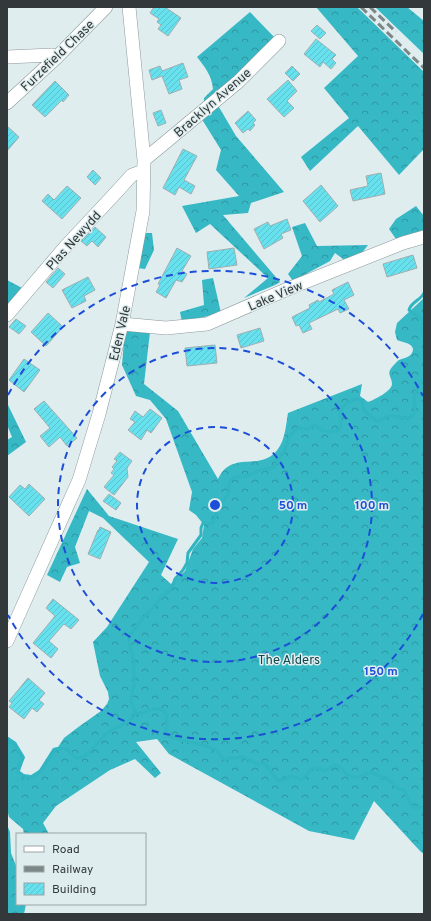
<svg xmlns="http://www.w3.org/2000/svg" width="431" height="921" font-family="Overpass,sans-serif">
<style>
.forest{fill:url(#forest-crowns)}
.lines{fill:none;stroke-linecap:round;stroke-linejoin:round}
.stream{stroke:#31b5c1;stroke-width:3}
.building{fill:url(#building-hatch);stroke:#a0aeaf}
.minor-casing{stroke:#8c999b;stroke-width:14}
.minor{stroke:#fff;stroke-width:13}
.rail{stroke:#7d8788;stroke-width:3;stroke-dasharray:8 4;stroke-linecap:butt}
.ring{fill:none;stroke:#1d4ed8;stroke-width:2;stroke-dasharray:7 5}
.labels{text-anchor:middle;stroke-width:3;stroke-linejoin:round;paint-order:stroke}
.street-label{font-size:13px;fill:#33393a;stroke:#dfedef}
.park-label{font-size:13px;fill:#10484d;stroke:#dfedef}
.centre{fill:#1d4ed8;stroke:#dfedef;stroke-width:2}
.ring-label{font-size:12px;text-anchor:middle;font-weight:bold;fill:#1d4ed8;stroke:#dfedef;stroke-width:3;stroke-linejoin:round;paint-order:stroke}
</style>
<defs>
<pattern id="forest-crowns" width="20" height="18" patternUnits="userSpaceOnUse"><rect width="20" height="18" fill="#36b8c5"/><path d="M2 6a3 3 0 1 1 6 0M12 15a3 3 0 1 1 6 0" fill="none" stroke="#2e97a1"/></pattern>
<pattern id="building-hatch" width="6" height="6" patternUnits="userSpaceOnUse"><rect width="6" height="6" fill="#67e1ee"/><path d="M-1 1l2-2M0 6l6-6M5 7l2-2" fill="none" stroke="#5ac2cd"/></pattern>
</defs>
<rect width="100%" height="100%" fill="#dfedef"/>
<path class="forest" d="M316 7H357L424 72V149L399 175 358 126 310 171 301 157 349 118 324 88 358 56Z
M375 7H407L424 21V54Z
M250 12 275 38 254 60 213 97 236 136 284 192 251 203 248 213 223 215 280 282 275 285 244 298 268 278 210 224 196 233 182 206 239 196 216 170 221 150 203 121 204 98 213 89C212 76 205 67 197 57Z
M416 206 424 216V230L396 239 389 229 396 219Z
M305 223 317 246 368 245 358 258 347 262 335 253 330 261 293 281 288 274 302 256 292 227Z
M142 233H152L154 250 145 269 137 268Z
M213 278 221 313 182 322 180 312 204 305 202 280Z
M7 280 24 289 7 310Z
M424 298V854L420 851 374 801 354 840 309 831 169 754 157 739 136 742 161 773 155 778 135 759 110 770 56 806 43 823 49 834H24L23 829 9 817 7 809V736L16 742 25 757 20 771 24 774 31 775 39 770 53 748 58 747 64 738 77 728 101 711 107 704 109 699 108 692 100 676 93 642 107 627 149 562 103 518 89 511 75 547 80 563 67 567 60 582 47 575 87 489 109 516 178 539 161 575 171 584 185 571 193 549 202 538 204 525 196 515 189 510 192 492 166 419 150 400 136 396 122 365 125 329 150 332 144 384 178 411 218 479C232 449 261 473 278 449 285 440 286 425 288 413L362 384 360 396 368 402C374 400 392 391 392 384 392 377 386 374 392 367 394 365 397 361 399 360 404 358 413 357 413 349 412 343 402 342 397 340L395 332 397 323Z
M7 403 26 442 7 456V440L12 437 7 425Z
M7 825 10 832 11 853 17 868V904H26L24 914H7Z"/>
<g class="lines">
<path class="stream" d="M424 293C421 300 411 302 409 310L423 320 422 329 424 335
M136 713 131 701 134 685V661L129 643V636L143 618 157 603 160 598 169 591 172 587 175 579 183 570 187 563 188 553 201 535V528L203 523 211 524 213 522 218 509 229 493V482L232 479 236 477 248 476 258 471 272 468 276 465 279 457 284 452 290 436 295 430 299 428 308 429 314 425 317 426 322 431C327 431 335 432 339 430 343 424 340 421 340 414 341 405 352 399 360 399L362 401 364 410 376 421C381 421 386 416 391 416 396 415 401 419 406 418 419 417 414 405 414 398 415 391 420 384 424 378
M136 713C148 714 158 702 167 715L166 734 168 736C184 742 201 742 216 750 220 752 220 757 224 759L243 757C248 760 252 760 256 764L264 763C271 769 272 777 280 781L292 776 302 780 311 769 317 768 325 771 334 765C346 766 343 779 358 777 363 776 366 773 370 772 381 776 392 780 398 789L404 790 411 805 413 807H424
M7 739 14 744 23 758 18 768V772C38 790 45 760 56 749 59 749 63 748 66 749 70 751 73 757 78 758 87 758 100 740 106 734 115 726 131 724 136 713"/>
</g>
<path class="building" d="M154 7H165L181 18 168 36 158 29 161 25 157 22 159 19 150 13Z
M317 25 326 33 320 39 311 31Z
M316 39 336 55 332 59 336 63 331 69 323 62 320 67 304 54Z
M183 63 188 77 179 80 182 89 169 94 162 76 152 80 149 70 160 66 162 71Z
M292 66 300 74 293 81 285 73Z
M288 80 297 91 287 101 294 108 284 117 267 99Z
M55 81 69 95 63 102 62 100 45 117 32 105Z
M161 110 166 123 158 126 153 113Z
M248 111 256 120 253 123 255 125 250 131 248 129 243 133 235 123Z
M7 126 19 137 7 151Z
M183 149 197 156 184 180 195 186 191 194 179 187 175 195 163 188Z
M93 170 101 178 95 185 87 177Z
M381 173 385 194 353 201 350 190 368 186 366 176Z
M321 185 338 206 320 222 303 201Z
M67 186 81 198 62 219 42 201 48 194 54 200Z
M287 219 291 230 281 234 283 238 264 249 254 229 268 222 270 226Z
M95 227 106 237 98 247 92 241 87 246 81 241Z
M177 248 191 256 182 271 187 274 182 282 176 280 166 298 156 292 160 285 158 284Z
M234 248 237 265 209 269 207 252Z
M413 255 417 268 387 277 383 264Z
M58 268 65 274 53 288 46 282Z
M88 277 95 290 84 296 86 301 72 308 62 290Z
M348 282 354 295 344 300 349 309 340 313 338 309 309 323 312 329 303 333 299 325 296 326 292 317 310 308 309 305 318 300 319 302 334 294 332 290Z
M48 313 63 327 46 346 31 332Z
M16 319 26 326 19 334 9 327Z
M260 328 264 341 241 348 237 335Z
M215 345 217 363 187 366 185 348Z
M24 359 40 370 24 392 9 380Z
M44 401 77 438 67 446 60 437 49 447 40 436 50 428 34 409Z
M150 409 162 418 151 433 147 430 141 440 128 430 135 422 130 419 135 411 143 417Z
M120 452 132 461 127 468 128 477 114 495 104 487 114 475 111 473 114 469 112 467 117 461 114 459Z
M29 484 45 499 29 516 9 497 20 485 25 489Z
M109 494 121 503 116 510 103 501Z
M100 527 111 532 100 559 88 554 98 530H99Z
M53 599 79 620 71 629 64 624 49 641 58 649 51 658 33 643 55 616 46 608Z
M28 678 45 693 39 700 44 704 37 712 32 708 24 719 9 707 12 703 9 701Z"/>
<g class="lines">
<g class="minor-casing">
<path id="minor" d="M7 57 52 55 56 58
M7 103 56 58 106 7
M144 160 238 82 279 41
M7 315 66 246 110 199 132 175 143 171
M122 324 166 328 207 324 290 288 403 243 424 237
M7 641 79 480 99 414 122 324 143 211 144 160 129 7"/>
</g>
<use href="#minor" class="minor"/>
<path class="rail" d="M361 7 424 68
M370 7 396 32"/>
</g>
<g class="ring">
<circle cx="215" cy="505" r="78"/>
<circle cx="215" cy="505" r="157"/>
<path d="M423 614A235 235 0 0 1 8 615M8 395A235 235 0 0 1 423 396"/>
</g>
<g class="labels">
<g class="street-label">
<text transform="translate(57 55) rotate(-44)" y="5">Furzefield Chase</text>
<text transform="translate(212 102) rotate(-41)" y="5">Bracklyn Avenue</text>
<text transform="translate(73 240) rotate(-48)" y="5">Plas Newydd</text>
<text transform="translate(275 295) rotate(-23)" y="5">Lake View</text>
<text transform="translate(119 333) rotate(-77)" y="5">Eden Vale</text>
</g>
<g class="park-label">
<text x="289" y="664">The Alders</text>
</g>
</g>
<circle cx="215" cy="505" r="6" class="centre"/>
<g class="ring-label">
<text x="293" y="509">50 m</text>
<text x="372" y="509">100 m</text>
<text x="381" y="675">150 m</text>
</g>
<rect width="431" height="921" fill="none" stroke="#33393a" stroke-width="16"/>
<rect x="16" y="833" width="130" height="72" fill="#dfedef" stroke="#9aa5a7"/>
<rect x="24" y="846" width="20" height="6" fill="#ffffff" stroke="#9aa5a7"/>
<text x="52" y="853" font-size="12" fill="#33393a">Road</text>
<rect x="24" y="866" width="20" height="6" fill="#7d8788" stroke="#9aa5a7"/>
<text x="52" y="873" font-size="12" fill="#33393a">Railway</text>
<rect x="24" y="883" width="20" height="12" fill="url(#building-hatch)" stroke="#9aa5a7"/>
<text x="52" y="893" font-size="12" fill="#33393a">Building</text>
</svg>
